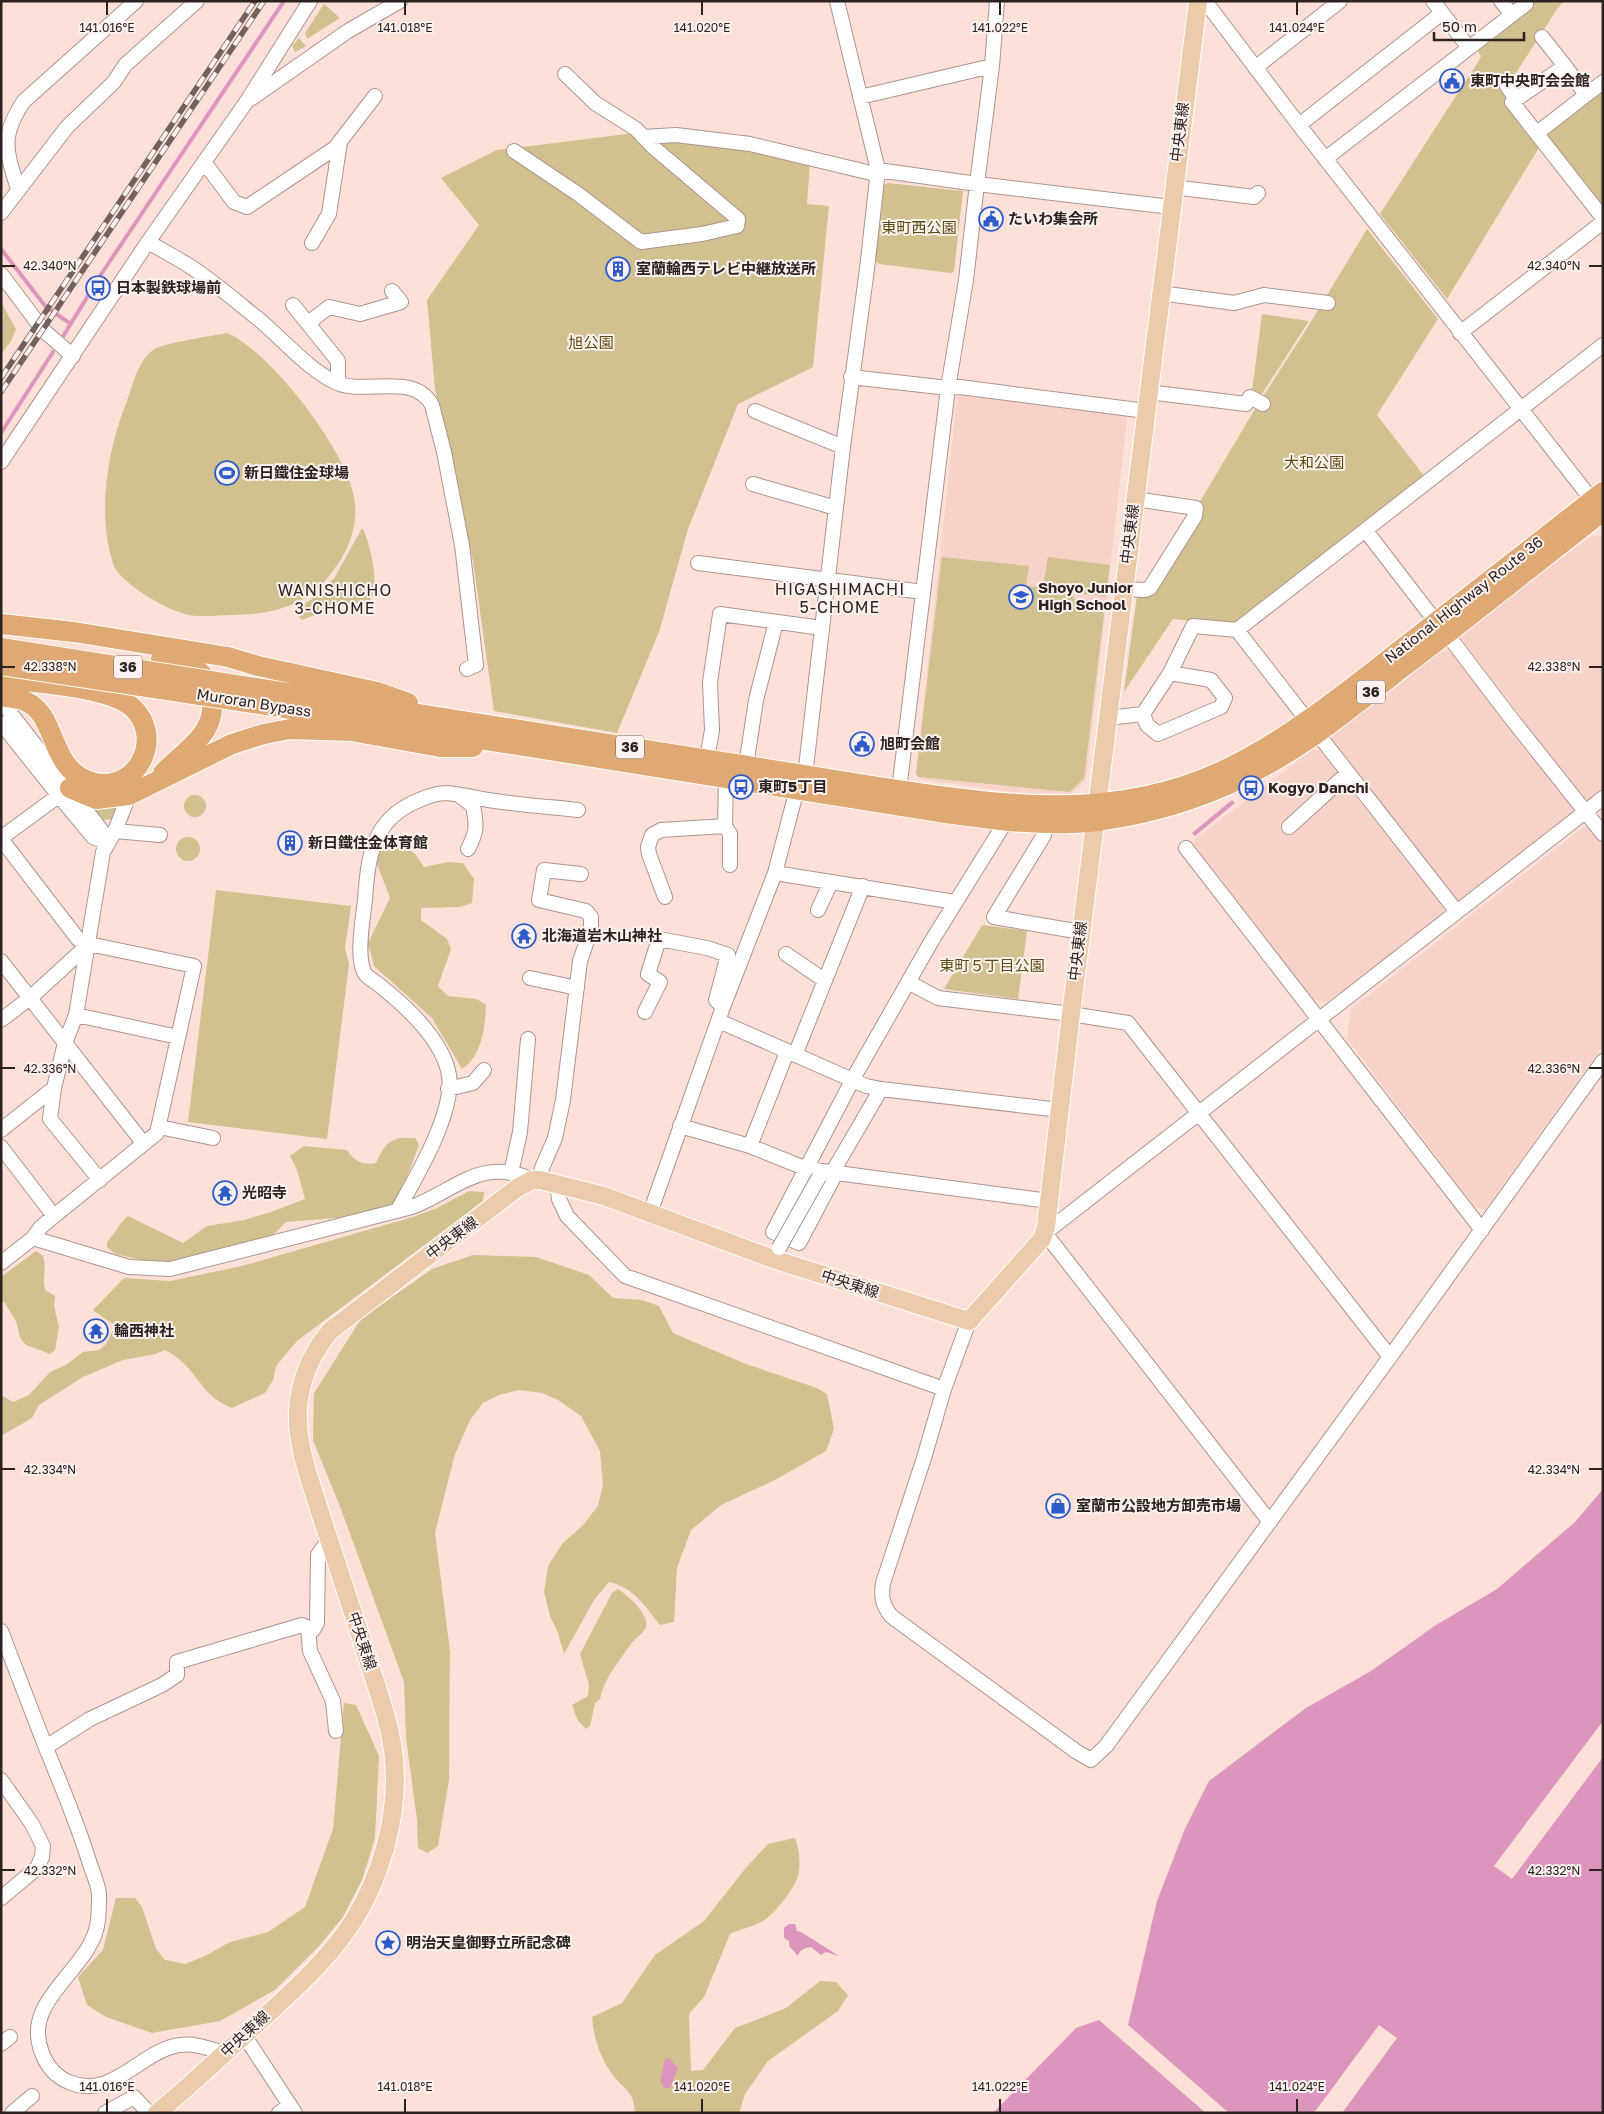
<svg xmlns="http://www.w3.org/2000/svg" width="1604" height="2114" font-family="'Golos Text','Noto Sans JP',sans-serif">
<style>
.built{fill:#f6d2c8}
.green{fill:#d0c18f}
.water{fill:#dc96be}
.pier{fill:#fde1d8}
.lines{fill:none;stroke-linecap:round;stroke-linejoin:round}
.stream{stroke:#dc96be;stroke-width:4}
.minor-casing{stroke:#ae948c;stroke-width:16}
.major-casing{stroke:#fff;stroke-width:20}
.highway-casing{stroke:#fff;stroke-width:22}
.minor{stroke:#fff;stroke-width:14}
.major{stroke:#eccbab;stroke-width:18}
.highway{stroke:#dfa973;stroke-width:20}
.rail-casing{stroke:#72625d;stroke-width:5.5}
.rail{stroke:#fdf2ef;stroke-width:4;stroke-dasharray:11;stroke-linecap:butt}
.minor-bridge-casing{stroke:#ae948c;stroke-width:16;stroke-linecap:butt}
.highway-bridge-casing{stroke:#fff;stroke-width:22;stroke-linecap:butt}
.minor-bridge{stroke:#fff;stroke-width:14}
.highway-bridge{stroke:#dfa973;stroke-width:20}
.ticks{fill:none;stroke:#2c221f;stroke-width:2}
.labels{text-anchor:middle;stroke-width:4;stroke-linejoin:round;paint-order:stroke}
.shield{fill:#fdf2ef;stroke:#6b605d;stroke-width:1}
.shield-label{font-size:14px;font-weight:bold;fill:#2c221f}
.poi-label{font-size:15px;font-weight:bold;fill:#2c221f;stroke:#fdf2ef;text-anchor:start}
.street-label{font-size:15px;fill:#2c221f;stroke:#fdf2ef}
.park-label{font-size:15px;fill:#5b4a0f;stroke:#fdf2ef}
.neighbourhood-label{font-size:16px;letter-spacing:1px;fill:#2c221f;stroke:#fdf2ef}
.ticks-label{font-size:12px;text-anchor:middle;fill:#2c221f;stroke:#fdf2ef;stroke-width:4;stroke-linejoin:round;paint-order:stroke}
</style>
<rect width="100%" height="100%" fill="#fde1d8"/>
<path class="built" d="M961 395 1125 415 1127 420 1086 780 1071 794 1013 792 919 779 916 774 957 398Z
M1598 535 1603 537V790L1587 803 1464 642 1461 636 1464 630 1590 537Z
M1446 650 1453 654 1577 810 1465 898 1458 899 1452 896 1333 744 1332 739V735L1435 655Z
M1312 750H1319L1444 909 1441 917 1328 1001 1322 1002 1311 998 1194 844V840Z
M1587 827 1603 845V1045L1487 1207 1482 1209 1475 1207 1347 1039 1351 1009 1582 828Z"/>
<path class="green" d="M1531 1H1564L1557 9 1505 90 1507 93 1504 102 1540 146 1447 299 1380 214 1481 57 1478 51 1520 18Z
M324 4 340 18 307 39 305 33Z
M299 38 306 46 295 52 292 46Z
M1603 90V205L1548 136V133Z
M626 134 731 144 810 163 807 204 829 206 813 367 738 404 688 529 659 632 617 733 494 711 473 561 435 389 427 300 479 225 441 178 497 150Z
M888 183 963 191 954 271 951 273 879 264 875 261 884 185Z
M1367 229 1438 319 1377 415 1425 477 1234 625 1173 619 1124 692 1137 595 1145 594 1255 409 1309 325Z
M1 302 16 329 11 341 1 354Z
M1262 314 1309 321 1262 394 1252 391Z
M227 333C270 351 346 450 354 497 360 529 345 559 324 582 301 608 265 615 231 615 216 615 200 618 185 614 165 609 126 586 115 568 113 565 112 559 111 556 98 510 108 450 125 406 132 389 137 361 153 350 163 343 212 336 227 333Z
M362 528C369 537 377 577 374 589 374 592 372 596 370 600L333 608 302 620 299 617 301 606 318 595 335 577Z
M942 557 1029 566 1026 586 1043 588 1048 557 1110 565 1106 596 1073 593 1074 599 1095 602 1104 614 1084 778 1070 792 919 777 916 774Z
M184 806a11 11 0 1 1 22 0a11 11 0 1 1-22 0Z
M92 806H117L114 819 102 820Z
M385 836C391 838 409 848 414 853 418 857 421 863 424 867L448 862 463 863 474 879 472 903 459 907 421 908V920L447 939 451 949 438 986 448 996 477 999 486 1005C485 1027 482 1056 462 1069L432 1018 374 966 368 943 390 898 377 864 381 838Z
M176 849a12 12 0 1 1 24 0a12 12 0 1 1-24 0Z
M216 890 351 906 345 948 349 964 327 1139 188 1122Z
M982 925 1027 931 1018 999 944 989Z
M400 1138H415L419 1145 399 1198 391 1207 360 1216 286 1222 273 1235 196 1259 155 1263 115 1254 107 1247V1242C115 1234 119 1223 128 1216L183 1243 207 1226 244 1220 271 1212 305 1199 297 1170 290 1156 304 1146 347 1150C354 1161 363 1166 376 1163 382 1150 386 1141 400 1138Z
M469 1191 484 1192 483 1201 297 1341 276 1366 273 1380 265 1393 232 1408C203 1396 202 1380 181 1361 177 1357 171 1353 165 1350L156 1354 123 1360 83 1377 39 1405 32 1418 1 1436V1395L13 1402 29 1395 50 1372 66 1365 83 1352 99 1350 106 1344 115 1326 93 1310 124 1278 170 1281 242 1266 413 1217 437 1208Z
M36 1251 43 1256C47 1269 42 1276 45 1290L55 1296 54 1306 59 1327 55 1350 50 1354 26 1345 20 1338 16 1321 4 1302H1V1277Z
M473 1255 536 1257 589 1275 613 1298 642 1300 659 1306 673 1333 746 1364 817 1388 827 1394 834 1429 826 1451 775 1480 721 1505 691 1530 677 1568 674 1622 660 1625C645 1606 633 1587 609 1582L594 1600 564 1654 558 1633 550 1616 544 1592 548 1566 562 1544 583 1525 598 1506 603 1485 600 1451 581 1416 558 1400 542 1393 519 1390 499 1395 483 1403 470 1420 455 1454 435 1533 450 1651 449 1780 438 1846 427 1853 418 1848 417 1820 406 1738 404 1682 341 1509 313 1440 314 1393 361 1319 432 1269Z
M618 1589C627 1595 650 1614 646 1627 644 1633 635 1638 631 1644 620 1660 604 1678 600 1699L595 1703 590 1726 586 1729 578 1721 572 1705 588 1696 589 1685 580 1654 612 1593Z
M344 1703 356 1705 379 1756 375 1838 362 1880 343 1917 319 1946 275 1990 220 2021 152 2033 106 2017 87 2005 78 1977 103 1950 116 1898H135L142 1907 156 1949 165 1960 185 1964 205 1956 230 1942 268 1932 305 1907 333 1829Z
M795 1838C799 1848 801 1864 798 1876 795 1888 774 1915 763 1921 753 1927 740 1929 730 1934L704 1997 689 2014 691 2071 703 2070 735 2028 786 2008 820 1981 836 1982 848 1995 838 2011 768 2061 745 2094 739 2113H635C634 2088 622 2090 610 2071 599 2054 594 2038 592 2017L622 2003 655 1955 704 1921 744 1870 768 1844Z"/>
<path class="water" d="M1232 800 1235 803 1195 836 1192 833Z
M1603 1489V2113H1229L1128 2025 1157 1901 1184 1831 1209 1781 1306 1708 1371 1671 1436 1625 1497 1589 1575 1522Z
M789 1924H795L797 1931 801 1932 839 1956 826 1952 821 1955 811 1947C805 1948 800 1949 798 1956L789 1946V1941L784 1938V1928Z
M1099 2020 1206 2113H993L1076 2028Z
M665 2059H670L678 2068 670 2088H664L660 2080Z"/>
<path class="pier" d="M1603 1721V1757L1512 1879 1494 1866Z
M1097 2018H1100L1208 2113H1206Z
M1379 2025 1397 2038 1342 2113H1314Z"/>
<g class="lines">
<path class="stream" d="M1 249 46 307 71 324
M62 338 102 273 284 1
M1 433 53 352"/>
<g class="minor-casing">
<path id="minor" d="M1205 1 1299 125 1592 500
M1433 1 1469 48
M1501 1 1512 15
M1542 37 1565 66
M1255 68 1340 1
M1507 86 1516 99
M1586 95 1603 82
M860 97 992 66
M252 98 348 31 400 1
M1299 125 1442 13
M1537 133 1586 95 1565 66 1512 102 1603 218
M643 137 676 135 750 144 871 173 878 170 977 184 1171 207
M514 151 578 194 641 242 702 234 737 226 738 219 653 147 636 129 595 103 565 74
M1325 159 1526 4
M204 162 234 202 247 207 335 148 375 96
M1173 187 1254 197 1258 193
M18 189C6 151 0 136 24 101L136 1
M1 213 67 127 114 82 125 65 197 1
M148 242C162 250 177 258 191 267 214 282 236 301 257 318 281 337 309 371 337 383 366 395 414 372 432 405L444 452 462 545 476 665 467 669
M312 243 329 214 340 142
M1 274 43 330 73 356
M1160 293 1234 303 1264 295 1328 303
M293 305 338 361V383
M308 323 329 307 360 314 401 302 392 291
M1460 333 1603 222
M851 377 948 388 960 387 1146 411
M1148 392 1246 404 1250 397 1263 404
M755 411 843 447
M1 462 148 242 247 101 310 1
M753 484 836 508
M1366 531 1436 622
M698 563 923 592
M1124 589 1145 590 1150 588 1195 516 1196 508 1135 499
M1237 630 1307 720
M1447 634 1507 713 1603 834
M1 701 102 831 107 843
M1143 714 1147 725 1158 734 1221 707 1225 698 1211 680 1170 673
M1107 718 1143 714 1170 673 1193 626 1237 630 1603 345
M1 723 59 796 93 837 107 843
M1317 733 1457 912
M707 759 712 730 710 682 720 614 822 628
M746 766 756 700 776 622
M805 776 843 447 867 269 878 170 837 1
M726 778 725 826 730 834V865
M899 790 948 388 966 280 977 184 992 66 997 1
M460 796 473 806C477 825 477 832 468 849
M1289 827 1348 773
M115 831 160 835
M1044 835 994 917 1081 932
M1 838 65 791
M1 839 78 939 89 944 194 966 157 1133 54 1216 40 1228 33 1238 1 1263
M1186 848 1482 1230
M775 873 955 902
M665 897 649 854 648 847 652 835 661 830 725 826
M818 910 831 882
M786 954 824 980
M1 961 144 1144
M530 978 577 988
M908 982 938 998 1071 1014 1128 1023 1390 1357
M645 1012 660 982 648 974 659 939 707 948 728 955 716 1000 723 1007
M76 1015 178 1037
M1 1020 30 998 89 944
M719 1021 866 1086 881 1089
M795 1055 863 886
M448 1089 473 1083 484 1070
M680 1126 750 1146 802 1167 822 1171 1049 1201
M159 1127 213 1138
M1 1130 54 1088
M750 1146 787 1052
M1 1147 54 1216
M511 1173 520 1132 528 1039
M832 1173 881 1089 1060 1110
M836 1173 799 1243 773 1232 854 1077 931 942 1006 821
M100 1180 50 1119 54 1088 65 1043 76 1015 103 852 115 831 129 795
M540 1180 542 1168 555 1138 563 1100 580 961 591 929V917L586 911 539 900 544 870 581 874
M557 1184 559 1199 567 1216 625 1276 944 1389
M397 1211C415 1179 455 1113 449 1075 443 1041 410 1010 384 989 379 984 371 980 366 975 355 961 363 918 365 900 368 857 372 820 417 801 426 797 437 793 446 793 462 794 479 799 495 801 522 805 550 807 578 810
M650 1213 723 1007 775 873 797 789
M33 1238 129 1267 170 1269 412 1207C456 1190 482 1156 532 1180
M969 1321 944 1389 924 1458 883 1583C881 1597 882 1604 891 1616L1077 1752 1091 1760 1106 1746 1390 1357 1603 1061
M1270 1522 1045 1233 1603 798
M308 1628 310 1651 333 1701 336 1731
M1 1631C16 1670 31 1709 46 1748 61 1785 77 1822 89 1861 92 1871 98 1883 99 1894 99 1902 99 1912 98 1920 93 1970 20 1998 42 2053 47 2066 56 2077 69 2082 112 2101 141 2050 180 2045 195 2043 210 2049 224 2053
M46 1747 90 1719 162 1685 177 1675V1662L302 1625 313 1630 317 1623 318 1555 329 1539
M1 1780 32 1824 43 1846 42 1857 37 1868 1 1898
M244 2035 295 2113
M1 2044 10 2037
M12 2113 32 2096
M105 2113 134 2097 149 2113
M279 2113 290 2105"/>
</g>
<g class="major-casing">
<path id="major" d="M157 2113C189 2087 218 2059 248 2032 290 1993 338 1954 364 1902 387 1857 400 1801 393 1750 388 1716 375 1683 365 1650 350 1603 334 1556 319 1509 309 1477 296 1443 298 1409 300 1380 312 1353 330 1331L517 1188 532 1180H540L604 1196 773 1259 969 1321 1042 1239 1046 1227 1071 1014 1198 1"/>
</g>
<g class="highway-casing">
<path id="highway" d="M1 624 74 632 228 657 258 666 377 692 408 703
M161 659C187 663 210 669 212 699 213 709 211 720 206 729 196 746 176 759 163 773
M1 679C33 682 111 687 133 708 164 737 138 792 95 783 48 772 59 717 27 702 20 698 9 698 1 696
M255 688C404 711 553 735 702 759 770 769 837 781 904 791 1013 807 1116 819 1220 772 1289 740 1348 691 1407 645 1472 594 1537 543 1603 492
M253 703 946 813C996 820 1047 827 1097 821 1157 813 1216 794 1268 764 1317 737 1360 701 1403 667 1471 616 1536 563 1603 511
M70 788 96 799 129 795 232 744 264 734 290 729 351 731 440 747H473"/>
</g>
<use href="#minor" class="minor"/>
<use href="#major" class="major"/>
<use href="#highway" class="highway"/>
<g class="rail-casing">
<path id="rail" d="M1 378 255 1
M1 392 264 1"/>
</g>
<use href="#rail" class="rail"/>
<g class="minor-bridge-casing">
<path id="minor-bridge" d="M779 1248 819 1177"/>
</g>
<g class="highway-bridge-casing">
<path id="highway-bridge" d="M1 648 255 688
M1 665 253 703"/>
</g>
<use href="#minor-bridge" class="minor-bridge"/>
<use href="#highway-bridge" class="highway-bridge"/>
</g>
<path class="ticks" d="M107 2V15M405 2V15M702 2V15M1000 2V15M1297 2V15M2 266H15M1589 266H1602M2 667H15M1589 667H1602M2 1068H15M1589 1068H1602M2 1469H15M1589 1469H1602M2 1870H15M1589 1870H1602M107 2099V2112M405 2099V2112M702 2099V2112M1000 2099V2112M1297 2099V2112"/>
<defs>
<g id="civic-ring" transform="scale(1.25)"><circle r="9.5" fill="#fdf2ef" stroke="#2d5bca" stroke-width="1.5"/><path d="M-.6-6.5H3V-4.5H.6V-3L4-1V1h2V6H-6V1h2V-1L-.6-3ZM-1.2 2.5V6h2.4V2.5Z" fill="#2d5bca"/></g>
<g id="building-ring" transform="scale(1.25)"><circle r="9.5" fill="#fdf2ef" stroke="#2d5bca" stroke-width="1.5"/><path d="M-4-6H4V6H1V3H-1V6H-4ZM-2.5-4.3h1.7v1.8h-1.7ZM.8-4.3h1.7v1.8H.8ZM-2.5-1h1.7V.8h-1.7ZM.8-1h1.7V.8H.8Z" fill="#2d5bca"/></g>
<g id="bus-ring" transform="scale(1.25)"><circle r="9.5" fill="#fdf2ef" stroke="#2d5bca" stroke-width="1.5"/><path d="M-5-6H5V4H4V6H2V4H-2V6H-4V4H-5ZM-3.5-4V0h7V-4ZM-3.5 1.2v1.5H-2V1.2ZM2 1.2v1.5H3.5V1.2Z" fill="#2d5bca"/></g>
<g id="stadium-ring" transform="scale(1.25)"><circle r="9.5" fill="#fdf2ef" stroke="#2d5bca" stroke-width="1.5"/><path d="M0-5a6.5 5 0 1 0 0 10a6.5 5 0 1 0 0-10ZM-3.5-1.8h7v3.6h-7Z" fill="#2d5bca"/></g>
<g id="school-ring" transform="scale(1.25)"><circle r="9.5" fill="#fdf2ef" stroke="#2d5bca" stroke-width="1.5"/><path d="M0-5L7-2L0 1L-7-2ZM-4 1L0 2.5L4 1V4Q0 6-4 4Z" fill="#2d5bca"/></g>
<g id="temple-ring" transform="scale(1.25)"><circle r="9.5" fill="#fdf2ef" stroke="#2d5bca" stroke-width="1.5"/><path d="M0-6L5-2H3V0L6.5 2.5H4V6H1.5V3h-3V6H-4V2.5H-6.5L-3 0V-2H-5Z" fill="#2d5bca"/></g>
<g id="shop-ring" transform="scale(1.25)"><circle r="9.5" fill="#fdf2ef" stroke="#2d5bca" stroke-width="1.5"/><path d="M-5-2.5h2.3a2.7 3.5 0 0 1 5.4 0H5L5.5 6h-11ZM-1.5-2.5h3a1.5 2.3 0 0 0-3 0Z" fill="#2d5bca"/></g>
<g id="sight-ring" transform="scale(1.25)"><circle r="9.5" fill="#fdf2ef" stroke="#2d5bca" stroke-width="1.5"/><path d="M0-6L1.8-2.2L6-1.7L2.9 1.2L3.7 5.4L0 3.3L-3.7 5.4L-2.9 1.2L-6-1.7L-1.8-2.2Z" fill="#2d5bca"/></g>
</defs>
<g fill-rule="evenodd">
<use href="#civic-ring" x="1452" y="81"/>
<use href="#civic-ring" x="991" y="219"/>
<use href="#building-ring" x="618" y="269"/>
<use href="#bus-ring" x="98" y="288"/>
<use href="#stadium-ring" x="227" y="473"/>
<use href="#school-ring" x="1021" y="597"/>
<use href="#civic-ring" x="862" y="744"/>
<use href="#bus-ring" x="741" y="787"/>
<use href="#bus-ring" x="1251" y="788"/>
<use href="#building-ring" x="290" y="843"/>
<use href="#temple-ring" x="524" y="936"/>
<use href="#temple-ring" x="225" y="1193"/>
<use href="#temple-ring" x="96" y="1331"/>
<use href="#shop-ring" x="1058" y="1506"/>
<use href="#sight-ring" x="388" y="1943"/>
</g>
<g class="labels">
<g class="shield">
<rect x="114" y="655.5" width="28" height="23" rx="4"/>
<rect x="1357" y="680.5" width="28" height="23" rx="4"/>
<rect x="616" y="735.5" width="28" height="23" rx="4"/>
</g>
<g class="shield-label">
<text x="128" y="672">36</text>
<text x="1371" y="697">36</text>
<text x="630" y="752">36</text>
</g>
<g class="poi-label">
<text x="1470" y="86">東町中央町会会館</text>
<text x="1008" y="224">たいわ集会所</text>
<text x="636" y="274">室蘭輪西テレビ中継放送所</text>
<text x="116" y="293">日本製鉄球場前</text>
<text x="244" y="478">新日鐵住金球場</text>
<text x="1038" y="593">Shoyo Junior<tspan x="1038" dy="17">High School</tspan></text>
<text x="880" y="749">旭町会館</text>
<text x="758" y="792">東町5丁目</text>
<text x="1268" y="793">Kogyo Danchi</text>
<text x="308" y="848">新日鐵住金体育館</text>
<text x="542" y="941">北海道岩木山神社</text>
<text x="242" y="1198">光昭寺</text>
<text x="114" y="1336">輪西神社</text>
<text x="1076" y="1511">室蘭市公設地方卸売市場</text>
<text x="406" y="1948">明治天皇御野立所記念碑</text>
</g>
<g class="street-label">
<text transform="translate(1180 132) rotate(-83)" y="5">中央東線</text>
<text transform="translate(1130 534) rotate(-83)" y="5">中央東線</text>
<text transform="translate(1464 600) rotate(-38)" y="5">National Highway Route 36</text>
<text transform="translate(254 703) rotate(9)" y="5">Muroran Bypass</text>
<text transform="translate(1078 951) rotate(-83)" y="5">中央東線</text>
<text transform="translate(452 1238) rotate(-37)" y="5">中央東線</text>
<text transform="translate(850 1284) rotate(18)" y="5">中央東線</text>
<text transform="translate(362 1641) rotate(72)" y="5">中央東線</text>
<text transform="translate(245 2034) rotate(-43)" y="5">中央東線</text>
</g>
<g class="park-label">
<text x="919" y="233">東町西公園</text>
<text x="591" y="348">旭公園</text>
<text x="1314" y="468">大和公園</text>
<text x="992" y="971">東町５丁目公園</text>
</g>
<g class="neighbourhood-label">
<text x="840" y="595">HIGASHIMACHI<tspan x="840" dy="18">5-CHOME</tspan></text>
<text x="335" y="596">WANISHICHO<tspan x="335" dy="18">3-CHOME</tspan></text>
</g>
</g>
<g class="ticks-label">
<text x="107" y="32">141.016°E</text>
<text x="405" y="32">141.018°E</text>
<text x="702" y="32">141.020°E</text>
<text x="1000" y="32">141.022°E</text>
<text x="1297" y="32">141.024°E</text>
<text x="50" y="270">42.340°N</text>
<text x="1554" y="270">42.340°N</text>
<text x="50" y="671">42.338°N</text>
<text x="1554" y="671">42.338°N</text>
<text x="50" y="1073">42.336°N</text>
<text x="1554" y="1073">42.336°N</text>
<text x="50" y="1474">42.334°N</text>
<text x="1554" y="1474">42.334°N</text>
<text x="50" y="1875">42.332°N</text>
<text x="1554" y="1875">42.332°N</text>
<text x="107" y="2091">141.016°E</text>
<text x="405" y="2091">141.018°E</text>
<text x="702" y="2091">141.020°E</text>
<text x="1000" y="2091">141.022°E</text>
<text x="1297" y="2091">141.024°E</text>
</g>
<rect width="1604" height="2114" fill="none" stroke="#2c221f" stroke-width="5"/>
<path d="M1434 32v8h90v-8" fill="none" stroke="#2c221f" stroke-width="2.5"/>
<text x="1442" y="32" font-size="15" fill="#2c221f" stroke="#fdf2ef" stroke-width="4" paint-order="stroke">50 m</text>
</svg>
